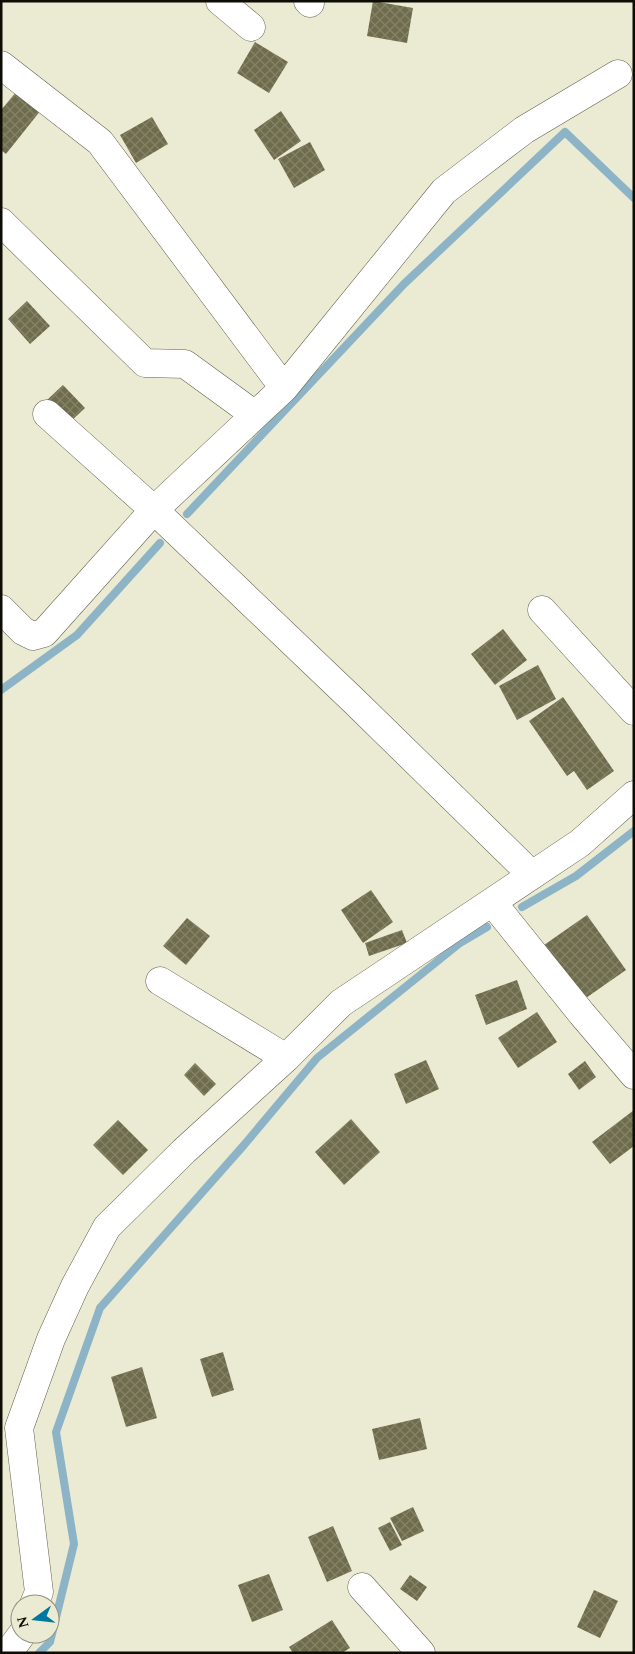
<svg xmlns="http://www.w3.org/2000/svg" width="635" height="1654" font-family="Spectral,serif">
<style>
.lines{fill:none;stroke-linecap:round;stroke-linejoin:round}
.stream{stroke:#8db3c6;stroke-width:8}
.building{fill:url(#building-cross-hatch)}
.minor-casing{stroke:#62614d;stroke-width:29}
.minor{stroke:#fff;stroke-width:28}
</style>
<defs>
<pattern id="building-cross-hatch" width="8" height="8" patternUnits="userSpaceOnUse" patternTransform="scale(1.25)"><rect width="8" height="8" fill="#6f6c4b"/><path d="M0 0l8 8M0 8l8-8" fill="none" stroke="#84826a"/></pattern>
</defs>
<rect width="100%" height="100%" fill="#ebead2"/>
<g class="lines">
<path class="stream" d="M187 514 404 284 565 132 634 198
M1 690 77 635 160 543
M522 907 576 876 634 831
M39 1653 50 1642 74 1544 56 1432 100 1308 244 1145 317 1058 460 943 487 927"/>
</g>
<path class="building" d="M373 1 413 8 407 43 367 36Z
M255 42 288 62 269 93 237 73Z
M17 91 41 110 6 154 1 150V110Z
M281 111 301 141 274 160 254 130Z
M152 117 168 144 136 163 120 135Z
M310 142 325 170 294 188 278 159Z
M27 301 50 326 30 344 8 319Z
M63 385 85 408 69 423 47 400Z
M503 629 527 660 495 685 471 654Z
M538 665 556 699 517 720 499 686Z
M563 697 614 771 587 790 574 771 567 776 529 721Z
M371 890 393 922 363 943 341 910Z
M587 915 626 970 573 1007 534 952Z
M187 918 210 936 186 965 163 946Z
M402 930 407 943 369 956 365 943Z
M517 980 527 1009 486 1025 475 995Z
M537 1012 557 1042 518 1068 498 1038Z
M426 1060 439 1089 406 1104 394 1074Z
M585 1061 596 1077 579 1090 568 1074Z
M195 1063 216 1084 204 1096 184 1075Z
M634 1110V1146L610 1164 592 1142Z
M351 1119 380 1152 344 1185 315 1152Z
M118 1120 148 1150 123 1175 93 1145Z
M223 1352 234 1390 212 1397 200 1359Z
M142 1367 157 1418 126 1427 111 1377Z
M420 1418 427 1449 379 1460 372 1429Z
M413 1507 424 1531 402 1541 390 1518Z
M390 1522 402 1545 390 1551 378 1528Z
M333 1526 352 1571 327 1582 308 1537Z
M269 1574 283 1610 252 1622 238 1585Z
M410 1575 427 1587 417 1601 400 1589Z
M594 1590 618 1601 600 1638 577 1627Z
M332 1620 350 1648 342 1653H293L289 1647Z"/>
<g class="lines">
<g class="minor-casing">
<path id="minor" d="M220 1 251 27
M308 1 310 3
M1 65 100 142 284 388
M1 222 145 363 185 364 255 415
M47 414 154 510 354 701 532 875
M1 609 23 631 33 636 44 633 154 510 284 388 444 191 524 130 618 74
M542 610 634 711
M492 902 582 1014 634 1075
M160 981 286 1058
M362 1587 421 1653
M34 1604 39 1592 19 1428 51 1339 75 1286 107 1227 184 1151 286 1058 341 1003 580 843 634 795
M8 1653 22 1634"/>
</g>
<use href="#minor" class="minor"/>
</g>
<rect width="635" height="1654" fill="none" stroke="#0d0d06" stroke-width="5"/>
<g transform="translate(35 1619) rotate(255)"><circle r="24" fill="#ebead2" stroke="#929280"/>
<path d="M0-4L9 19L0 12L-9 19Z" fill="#0077a0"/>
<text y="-8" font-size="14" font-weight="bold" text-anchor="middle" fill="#0d0d06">N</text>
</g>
</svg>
